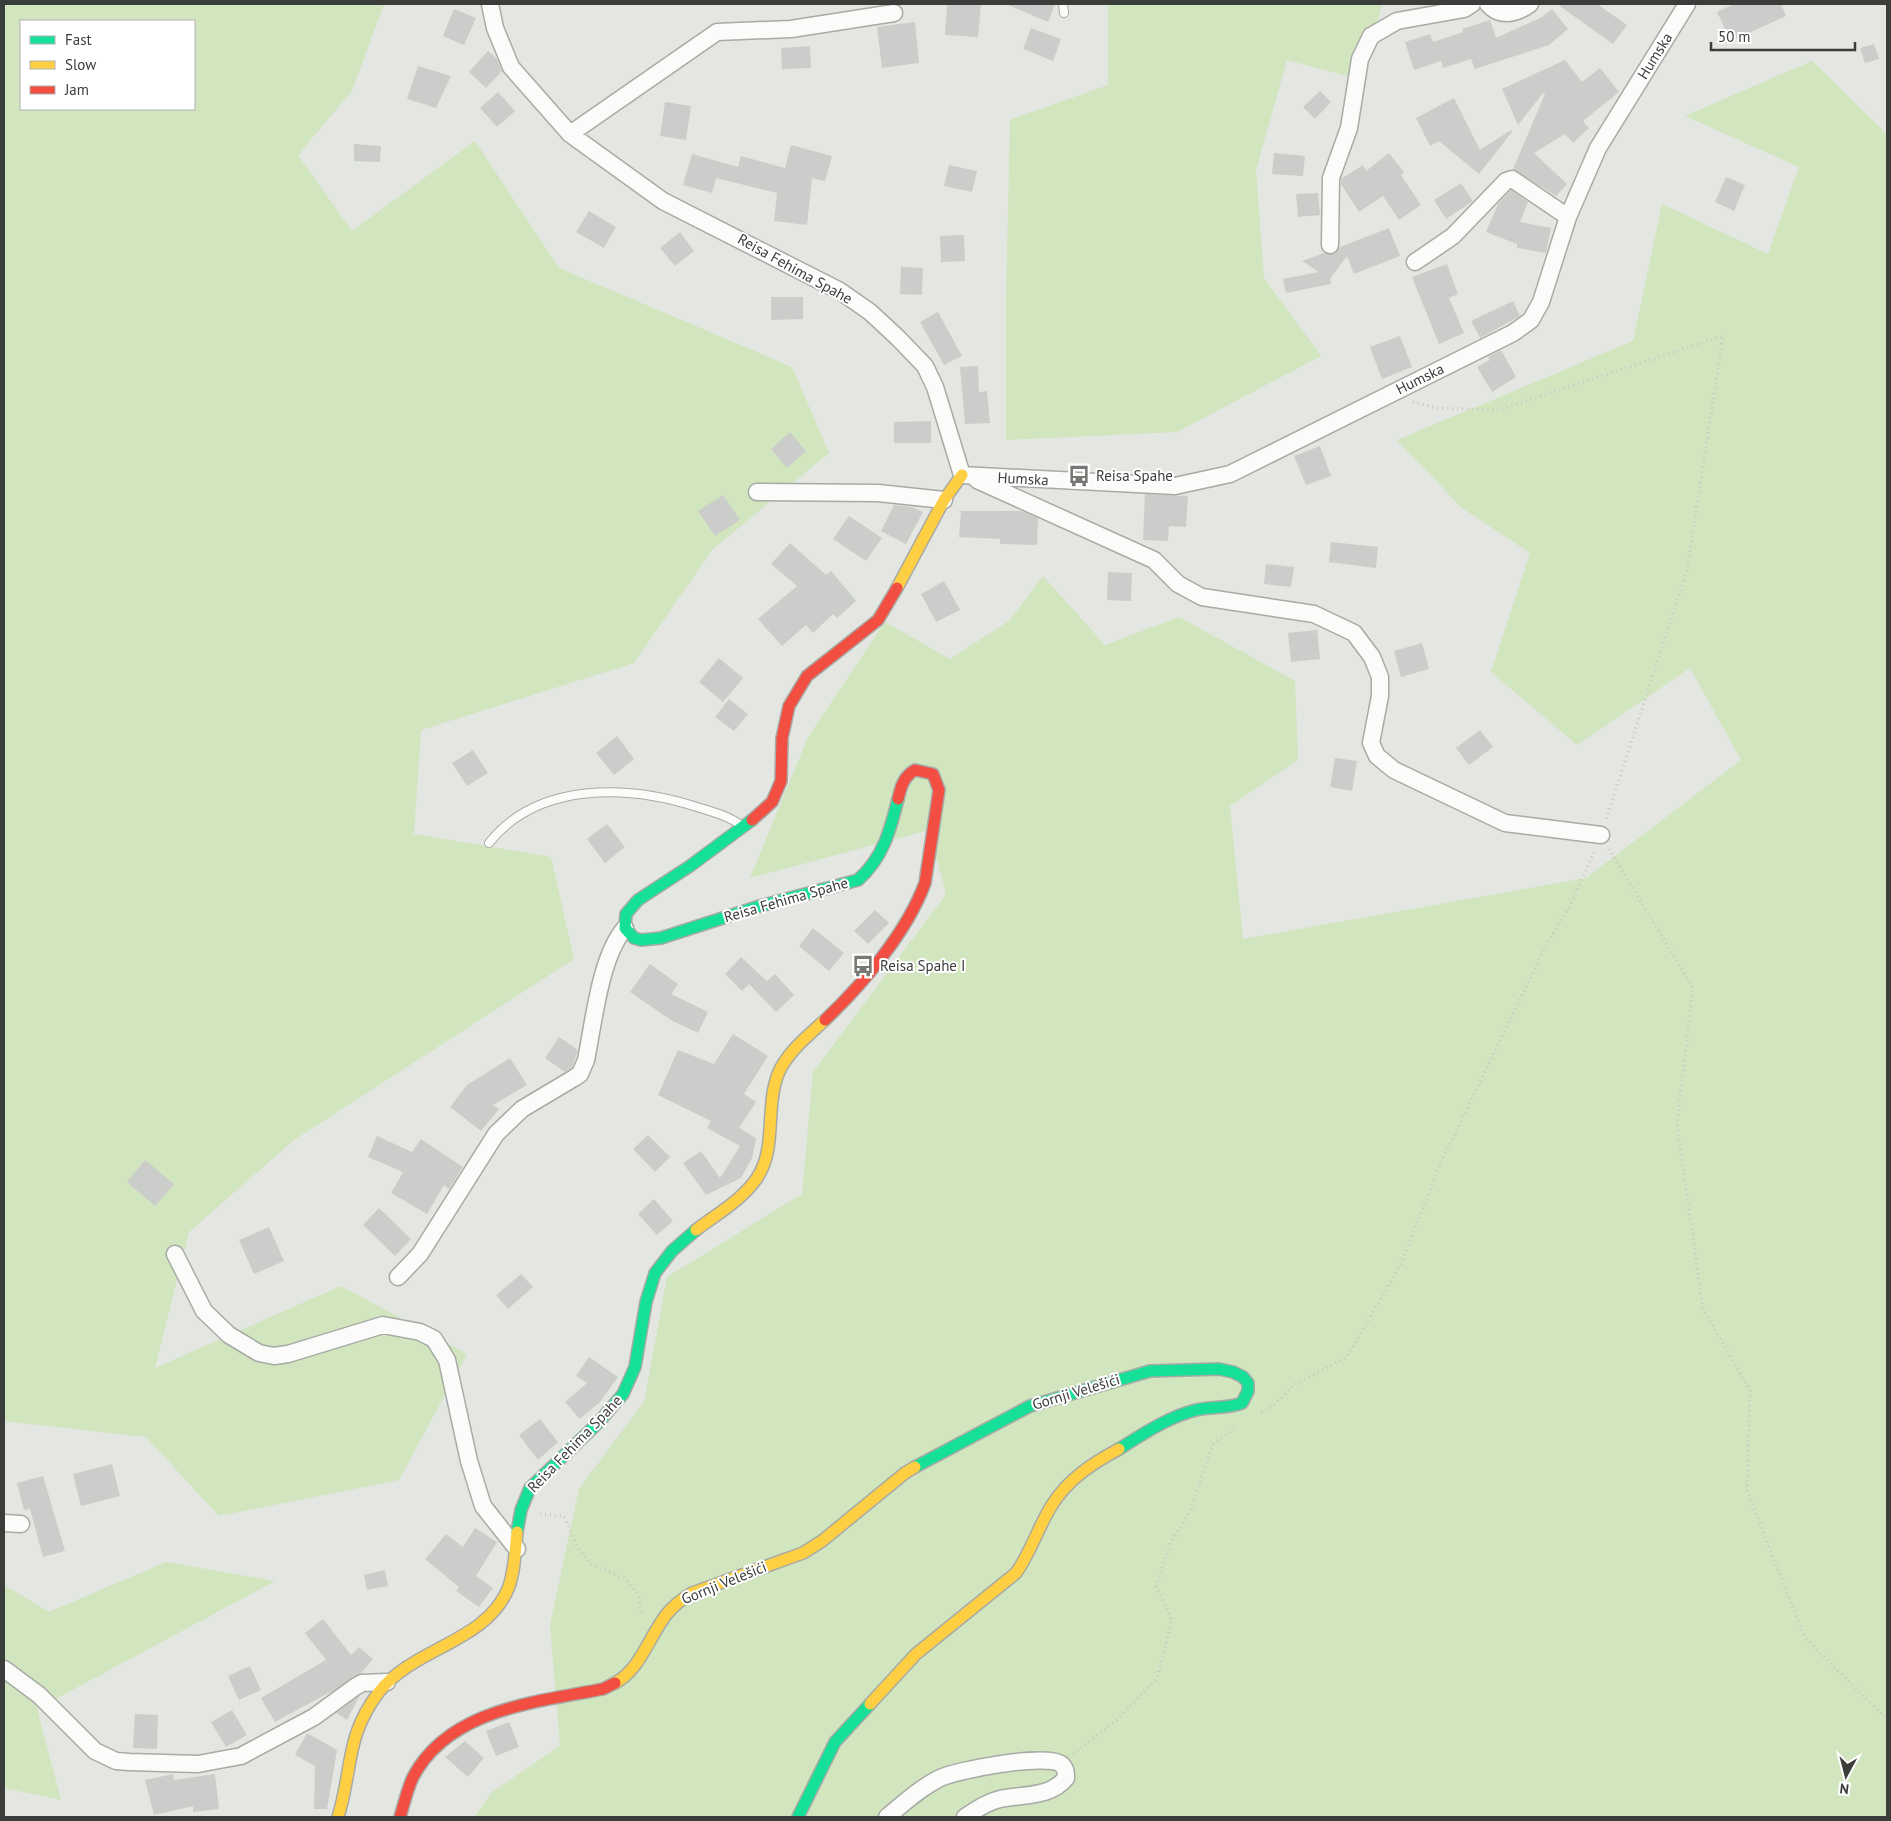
<svg xmlns="http://www.w3.org/2000/svg" width="1891" height="1821" font-family="'PT Sans',sans-serif">
<style>
.green{fill:#d1e5be;fill-rule:evenodd}
.building{fill:#cbcdca}
.lines{fill:none;stroke-linecap:round;stroke-linejoin:round}
.lane-casing{stroke:#a8aaa6;stroke-width:10}
.street-casing{stroke:#a8aaa6;stroke-width:19}
.fast-casing{stroke:#a8aaa6;stroke-width:14}
.slow-casing{stroke:#a8aaa6;stroke-width:14}
.jam-casing{stroke:#a8aaa6;stroke-width:14}
.path{stroke:#c6c7c6;stroke-width:3;stroke-dasharray:1 4;stroke-linecap:butt}
.lane{stroke:#fbfbfa;stroke-width:8}
.street{stroke:#fbfbfa;stroke-width:16}
.fast{stroke:#16e098;stroke-width:11}
.slow{stroke:#ffcf43;stroke-width:11}
.jam{stroke:#f24e42;stroke-width:11}
.labels{text-anchor:middle;stroke-width:4;stroke-linejoin:round;paint-order:stroke}
.street-label{font-size:15px;fill:#3b3d3a;stroke:#fff}
.poi-label{font-size:15px;fill:#3b3d3a;stroke:#fff;text-anchor:start}
</style>
<rect width="100%" height="100%" fill="#e3e6e1"/>
<path class="green" d="M4 4H384L352 91 298 155 352 231 475 141 559 268 792 367 829 453 712 550 634 663 421 730 414 834 551 857 574 959 294 1140 189 1232 155 1368 341 1286 467 1354 399 1480 219 1516 146 1437 4 1421ZM21 21H194V109H21Z
M1108 4H1382L1363 80 1287 60 1256 170 1264 278 1321 356 1177 432 1006 440V300L1010 120 1108 85Z
M1812 61 1887 134V1817H474L492 1792 560 1746 550 1625 579 1489 644 1402 667 1277 802 1194 813 1072 946 894 929 830 750 878 808 737 885 622 950 659 1009 621 1043 576 1105 645 1179 617 1295 681 1298 760 1230 806 1243 939 1586 878 1741 760 1690 668 1577 745 1491 672 1530 553 1462 508 1397 440 1633 341 1662 204 1768 254 1799 167 1685 116Z
M166 1562 275 1581 37 1709 61 1800 4 1788V1585L49 1612Z"/>
<path class="building" d="M947 4H981L978 37 945 35Z
M1006 4H1055L1048 22Z
M1557 4H1597L1627 25 1613 44Z
M1734 4H1781L1786 16 1731 41 1717 12Z
M454 9 476 18 464 45 443 36Z
M1552 9 1568 29 1549 45 1475 69 1471 59 1443 68 1441 61 1414 70 1405 42 1430 34 1433 42 1463 32 1462 29 1490 20 1496 38 1542 17Z
M915 22 919 63 882 68 877 27Z
M1031 28 1061 39 1053 61 1023 49Z
M1874 44 1879 59 1865 63 1860 48Z
M810 46 811 68 782 69 781 48Z
M488 51 497 59 502 71 486 88 469 72Z
M1565 60 1582 82 1600 68 1619 92 1583 121 1589 128 1573 143 1565 134 1534 153 1567 184 1556 196 1513 169 1545 94 1543 93 1518 125 1502 89Z
M418 66 451 76 436 108 407 99Z
M1320 91 1331 102 1315 119 1303 107Z
M498 92 515 111 497 127 480 108Z
M1454 98 1480 150 1511 130 1512 132 1479 174 1439 141 1430 146 1416 118Z
M665 102 691 106 686 140 660 136Z
M354 144 381 146 380 162 354 161Z
M791 145 832 156 825 181 812 178 807 225 774 221 777 193 716 178 712 193 683 185 692 154 738 167 741 156 785 168Z
M1274 153 1305 156 1303 176 1272 174Z
M1389 153 1404 172 1401 175 1421 205 1399 220 1383 196 1359 212 1341 184V179L1363 165 1366 171Z
M949 165 977 171 972 192 944 186Z
M1726 177 1745 185 1734 211 1715 202Z
M1461 183 1473 201 1446 219 1434 200Z
M1511 190 1528 202 1520 222 1551 228 1546 253 1517 248V244L1486 232 1498 204Z
M1318 193 1320 215 1298 217 1296 194Z
M589 211 616 227 604 248 576 232Z
M1389 228 1400 256 1354 274 1347 256 1330 279 1331 284 1286 293 1283 279 1319 272 1302 261 1324 253 1334 254 1340 247Z
M680 232 694 251 675 266 660 248Z
M964 235 965 261 941 262 940 236Z
M1447 264 1458 294 1449 298 1464 333 1439 344 1412 277Z
M901 267 923 268 922 295 900 294Z
M771 297H803V319L771 320Z
M1513 301 1520 316 1480 338 1471 321Z
M938 312 962 356 944 365 920 322Z
M1400 336 1412 367 1382 379 1370 347Z
M1501 350 1516 377 1492 392 1477 367 1490 360 1488 357Z
M978 366 979 392 987 391 990 423 965 424 960 367Z
M931 421V443H894V422Z
M790 432 806 451 787 468 771 449Z
M1320 446 1331 476 1306 485 1294 456Z
M1145 494 1188 496 1186 527 1169 526 1168 541 1143 540Z
M723 495 740 520 715 536 698 511Z
M894 505 912 507 923 512 906 544 881 531Z
M961 511H1022L1038 518 1037 545 1000 544V539L959 537Z
M849 516 882 538 866 561 833 539Z
M1331 542 1378 547 1376 568 1329 562Z
M790 543 826 575 831 571 856 601 837 618 833 614 813 633 806 625 782 646 758 619 797 586 771 564Z
M1266 564 1294 567 1291 587 1264 584Z
M1108 572 1132 573 1131 601 1107 600Z
M944 581 960 610 936 622 921 594Z
M1317 630 1320 659 1291 662 1288 633Z
M1422 643 1429 669 1401 677 1394 651Z
M719 658 743 678 723 702 699 682Z
M729 699 748 714 734 731 715 717Z
M1480 730 1493 747 1469 765 1456 748Z
M617 736 634 759 614 775 596 753Z
M473 750 488 773 467 786 452 763Z
M1335 758 1357 761 1352 791 1330 787Z
M607 824 625 847 605 863 587 839Z
M875 910 889 923 868 944 854 931Z
M813 928 844 953 829 971 799 946Z
M741 957 767 981 775 974 794 995 776 1012 749 984 742 991 725 974Z
M650 964 678 984 671 994 708 1012 698 1033 671 1020 630 992Z
M733 1034 768 1056 744 1094 756 1102 739 1128 756 1138 755 1145 752 1158 741 1178 706 1195 683 1163 701 1151 720 1178 740 1146 707 1128 711 1121 658 1095 678 1050 714 1064Z
M559 1037 578 1050 572 1067 565 1072 545 1058Z
M510 1058 527 1085 493 1105 499 1109 481 1131 450 1107 467 1085Z
M648 1135 670 1157 655 1172 633 1149Z
M377 1136 412 1152 421 1139 463 1167 449 1189 444 1185 427 1214 391 1193 403 1172 368 1157Z
M145 1160 174 1184 155 1206 127 1182Z
M654 1199 673 1221 657 1235 638 1214Z
M379 1208 411 1239 395 1256 363 1225Z
M269 1227 284 1261 254 1274 239 1240Z
M521 1274 533 1287 508 1309 496 1295Z
M589 1357 618 1377 600 1402 580 1419 565 1402 587 1383 576 1376Z
M540 1419 558 1442 538 1460 519 1435Z
M112 1464 120 1496 81 1506 73 1474Z
M43 1476 65 1551 43 1557 30 1509 24 1510 17 1483Z
M475 1528 497 1542 476 1576 493 1588 479 1607 456 1591 459 1587 425 1559 446 1534 463 1547Z
M385 1570 388 1586 367 1590 364 1575Z
M323 1619 351 1655 359 1647 373 1659 361 1673 329 1694 330 1692 275 1722 261 1698 326 1660 305 1633Z
M250 1666 261 1690 239 1700 228 1676Z
M360 1695 347 1720 336 1713Z
M232 1710 247 1735 226 1747 211 1722Z
M135 1714 158 1715 157 1749 133 1748Z
M509 1722 519 1747 496 1756 486 1731Z
M307 1733 337 1750 327 1809H314L315 1766 295 1755Z
M465 1741 484 1758 468 1777 445 1757Z
M173 1774 174 1780 215 1774 219 1809 193 1812V1806L154 1815 145 1780Z"/>
<g class="lines">
<g class="lane-casing">
<path id="lane" d="M1063 4 1064 13
M489 843C538 781 629 785 697 807 713 812 729 816 742 826"/>
</g>
<g class="street-casing">
<path id="street" d="M490 4 495 28 511 67 570 134 663 201 840 291 870 312 897 337 925 366 935 387 962 475 1175 486 1230 474 1513 333 1531 320 1541 302 1568 217 1598 148 1687 4
M1488 4C1500 18 1516 14 1530 4
M570 134 717 32 791 29 894 13
M1330 245 1331 178 1349 128 1360 59 1371 36 1397 21 1464 9 1472 4
M1415 262 1453 236 1506 181 1512 179 1568 217
M977 480 1154 560 1178 584 1202 597 1314 614 1354 633 1372 657 1380 677V696L1371 743 1377 756 1394 770 1505 823 1601 835
M757 492 878 493 944 500
M175 1254 204 1311 229 1335 259 1353 274 1356 288 1354 383 1325 420 1332 434 1339 447 1360 469 1461 483 1506 517 1549
M398 1277 420 1254 496 1134 522 1109 574 1078 580 1074 586 1060C594 1021 600 957 625 928
M4 1523 21 1524
M4 1669 39 1695 95 1751 116 1761 129 1762 198 1764 241 1756 314 1717 355 1687 362 1683 387 1682
M887 1817C904 1803 920 1788 940 1778 957 1770 1047 1753 1061 1764 1066 1768 1066 1773 1066 1778 1050 1798 1022 1794 1000 1799 987 1802 975 1810 965 1817"/>
</g>
<g class="fast-casing">
<path id="fast" d="M752 820 690 866 638 900 626 914 625 928 634 938 641 940 661 938 760 906 858 880C883 858 890 831 898 799
M915 1467 1030 1406 1150 1371 1219 1369 1233 1372 1243 1377 1248 1383V1391L1242 1403C1227 1409 1211 1406 1196 1410 1168 1417 1143 1434 1119 1449
M517 1532 521 1510 530 1488 599 1422 623 1394 635 1367 646 1302 655 1273 672 1251 696 1230
M798 1817 835 1742 870 1704"/>
</g>
<g class="slow-casing">
<path id="slow" d="M897 588 944 500 962 475
M696 1230C717 1214 742 1200 757 1178 777 1148 765 1108 778 1074 787 1052 808 1036 825 1020
M615 1683C640 1670 649 1637 666 1615 673 1606 682 1599 692 1593L803 1553 822 1541 905 1473 915 1467
M870 1704 916 1654 1016 1573C1031 1552 1038 1527 1052 1505 1068 1479 1093 1463 1119 1449
M338 1817C353 1769 345 1736 379 1692 414 1647 485 1643 508 1589 515 1571 515 1551 517 1532"/>
</g>
<g class="jam-casing">
<path id="jam" d="M752 820 772 802 781 781 782 738 789 706 807 676 878 620 897 588
M825 1020C863 984 907 932 925 883L939 790 933 774 915 770C903 777 901 787 898 799
M400 1817C404 1804 407 1790 413 1777 449 1709 536 1702 603 1689L615 1683"/>
</g>
<path class="path" d="M1413 402 1438 408 1499 410 1723 336 1687 570 1606 820
M1609 849 1693 988 1677 1125 1703 1309 1750 1390 1747 1491 1805 1638 1887 1719
M1261 1412 1272 1407 1294 1385 1347 1357 1401 1264 1440 1164 1547 944 1571 904 1594 852
M540 1514 564 1516 577 1547 591 1564 626 1579 639 1596 641 1615
M1073 1754 1118 1719 1157 1678 1172 1620 1156 1587 1170 1543 1190 1512 1213 1444 1237 1427"/>
<use href="#lane" class="lane"/>
<use href="#street" class="street"/>
<use href="#fast" class="fast"/>
<use href="#slow" class="slow"/>
<use href="#jam" class="jam"/>
</g>
<defs>
<g id="bus-bare" transform="scale(1.725)"><path d="M-5-6H5V4H4V6H2V4H-2V6H-4V4H-5ZM-3.5-4V0h7V-4ZM-3.5 1.2v1.5H-2V1.2ZM2 1.2v1.5H3.5V1.2Z" fill="#767874" stroke="#fff" stroke-width="2.5" paint-order="stroke"/></g>
</defs>
<g fill-rule="evenodd">
<use href="#bus-bare" x="1079" y="476"/>
<use href="#bus-bare" x="863" y="966"/>
</g>
<g class="labels">
<g class="street-label">
<text transform="translate(1655 56) rotate(-58)" y="5">Humska</text>
<text transform="translate(795 269) rotate(29)" y="5">Reisa Fehima Spahe</text>
<text transform="translate(1420 379) rotate(-26)" y="5">Humska</text>
<text transform="translate(1023 479) rotate(3)" y="5">Humska</text>
<text transform="translate(786 900) rotate(-16)" y="5">Reisa Fehima Spahe</text>
<text transform="translate(1076 1392) rotate(-17)" y="5">Gornji Velešići</text>
<text transform="translate(575 1444) rotate(-46)" y="5">Reisa Fehima Spahe</text>
<text transform="translate(724 1583) rotate(-22)" y="5">Gornji Velešići</text>
</g>
<g class="poi-label">
<text x="1096" y="481">Reisa Spahe</text>
<text x="880" y="971">Reisa Spahe I</text>
</g>
</g>
<rect width="1891" height="1821" fill="none" stroke="#3b3d3a" stroke-width="10"/>
<rect x="20" y="20" width="175" height="90" fill="#ffffff" stroke="#b1b1b0"/>
<rect x="30" y="36" width="25" height="8" fill="#16e098" stroke="#b1b1b0"/>
<text x="65" y="45" font-size="15" fill="#3b3d3a">Fast</text>
<rect x="30" y="61" width="25" height="8" fill="#ffcf43" stroke="#b1b1b0"/>
<text x="65" y="70" font-size="15" fill="#3b3d3a">Slow</text>
<rect x="30" y="86" width="25" height="8" fill="#f24e42" stroke="#b1b1b0"/>
<text x="65" y="95" font-size="15" fill="#3b3d3a">Jam</text>
<g transform="translate(1846 1776) rotate(187)" stroke="#ffffff" stroke-width="4" paint-order="stroke">
<path d="M0-4L9 19L0 12L-9 19Z" fill="#3b3d3a"/>
<text y="-8" font-size="14" font-weight="bold" text-anchor="middle" fill="#3b3d3a">N</text>
</g>
<path d="M1711 42v8h144v-8" fill="none" stroke="#3b3d3a" stroke-width="2.5"/>
<text x="1718" y="42" font-size="15" fill="#3b3d3a" stroke="#ffffff" stroke-width="4" paint-order="stroke">50 m</text>
</svg>
